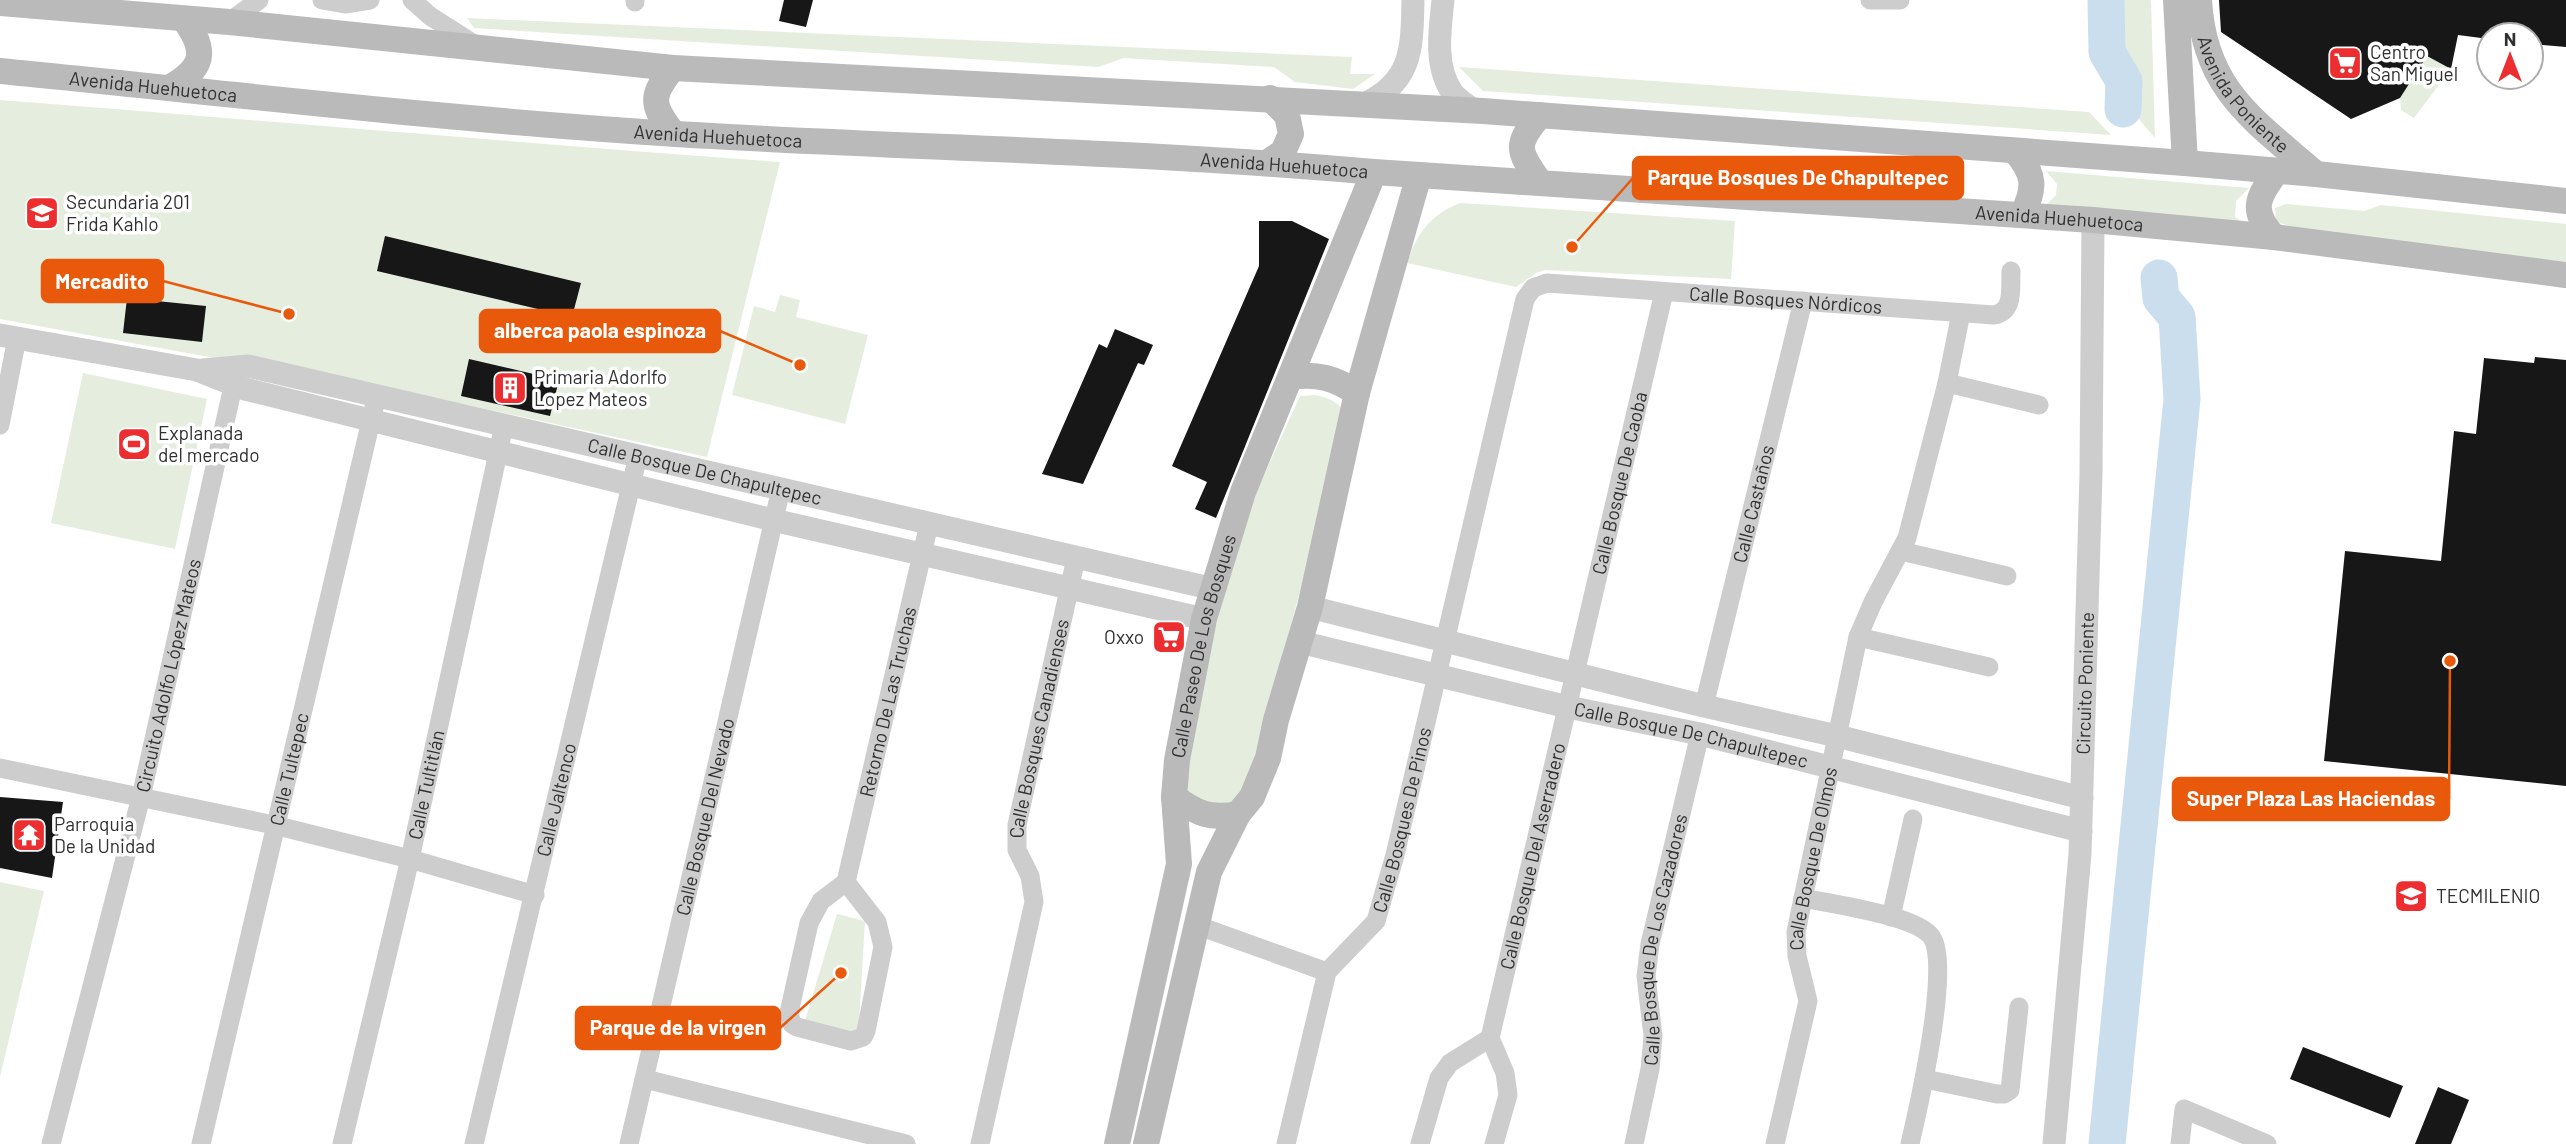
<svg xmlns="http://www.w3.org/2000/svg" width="2566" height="1144" font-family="Barlow,sans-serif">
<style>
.green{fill:#e5eede}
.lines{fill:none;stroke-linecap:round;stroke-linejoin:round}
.river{stroke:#cadeee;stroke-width:37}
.building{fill:#171717}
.minor{stroke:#cdcdcd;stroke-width:19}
.tertiary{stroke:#cdcdcd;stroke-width:23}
.secondary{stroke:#bababa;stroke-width:26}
.labels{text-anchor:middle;stroke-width:7;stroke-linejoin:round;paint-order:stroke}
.poi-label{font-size:19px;fill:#303030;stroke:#fff;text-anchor:start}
.street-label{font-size:19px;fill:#303030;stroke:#fff}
.leader{fill:none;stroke:#e8590c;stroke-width:2.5}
.callout-dot{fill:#e8590c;stroke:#fff;stroke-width:2.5}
.callout{fill:#e8590c;stroke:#e8590c;stroke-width:2.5}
.callout-label{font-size:21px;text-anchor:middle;font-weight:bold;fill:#fff}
</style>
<rect width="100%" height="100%" fill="#fff"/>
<path class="green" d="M2122 0H2151L2155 138 2137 117 2133 77 2122 45Z
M467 18 1352 57 1350 74H1375L1353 89 1295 82 1274 67 1124 58 1098 67 474 28Z
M2427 56 2451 69 2414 118 2401 110 2400 98Z
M1459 67 2089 112 2111 135 1483 91Z
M0 100C260 120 520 143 780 162L707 457 435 398 0 319Z
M2046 171 2249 188 2236 201 2235 217 2246 224 2043 208 2056 195 2057 184Z
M1460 203 1735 221 1731 279 1545 270 1536 273 1516 287 1407 263C1416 235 1431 214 1460 203Z
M2286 204 2365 211 2381 205 2566 224V262L2300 229 2276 222 2275 208Z
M780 295 800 300 796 317 868 335 845 424 732 395 754 306 775 312Z
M83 373 207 399 175 549 51 523Z
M1316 395C1331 399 1339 402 1348 416L1243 800 1198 810 1172 773 1254 497 1300 396Z
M0 882 44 891 0 1077Z
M837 914 865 921 858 1040 804 1024Z"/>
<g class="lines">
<path class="river" d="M2106 0 2107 52 2124 81 2123 109
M2107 1144 2182 399 2177 317 2161 298 2159 278"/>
</g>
<path class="building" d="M784 0H813L806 27 779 21Z
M2219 0H2566V47L2531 44V35H2489V39L2458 35 2451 69 2427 56 2400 98 2351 119 2221 32Z
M1259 221H1292L1329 239 1216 518 1195 509 1207 482 1172 466 1259 266Z
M385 236 581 283 572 317 377 271Z
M127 298 206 306 202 342 123 333Z
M1115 329 1153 345 1144 365 1138 363 1083 484 1042 474 1099 344 1107 348Z
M2535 357 2566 360V786L2324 761 2345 551 2441 561 2454 431 2476 434 2484 358 2534 363Z
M469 359 559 380 550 416 461 396Z
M0 797 63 802 52 878 0 868Z
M2303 1047 2403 1086 2390 1118 2290 1079Z
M2438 1087 2469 1100 2451 1144H2415Z"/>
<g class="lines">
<g class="minor">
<path d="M322 0 345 4 370 0"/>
<path d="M412 0 430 16 477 46"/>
<path d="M1870 0H1900"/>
<path d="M635 2V0"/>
<path d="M229 22 259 0"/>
<path d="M1947 383 2039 405"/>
<path d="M0 425 17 338"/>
<path d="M1901 551 2007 576"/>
<path d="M1858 637 1989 667"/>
<path id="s1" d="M1704 706 1803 301"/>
<path d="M0 768 274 825 410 859 535 895"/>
<path id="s2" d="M846 882 877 922 883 947 866 1031 863 1037 851 1041 797 1027 792 1024 789 1013 809 923 821 901 846 882 929 524"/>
<path d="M1803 898C1832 904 1912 915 1930 935 1953 959 1918 1109 1910 1144"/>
<path d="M1891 917 1913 819"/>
<path d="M1196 925 1327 972"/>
<path d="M645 1079 906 1144"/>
<path d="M1925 1079 1997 1094H2004L2010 1090 2019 1007"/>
<path id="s3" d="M51 1144 141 797 236 373"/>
<path id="s4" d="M201 1144 377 395"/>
<path id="s5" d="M342 1144 410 859 504 425"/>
<path id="s6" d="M474 1144 638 456"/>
<path id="s7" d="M629 1144 781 489"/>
<path id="s8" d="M980 1144 1034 902 1030 876 1017 850V825L1076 558"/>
<path id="s9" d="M1286 1144 1327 972 1376 921 1395 855 1525 299 1533 288 1547 283 1994 315C2015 311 2010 288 2011 271"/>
<path d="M1420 1144 1439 1078 1450 1063 1490 1038"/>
<path id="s10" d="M1494 1144 1508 1095 1505 1073 1490 1038 1664 292"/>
<path id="s11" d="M1634 1144 1650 1069 1653 1036 1646 976 1650 944 1700 734"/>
<path id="s12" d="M1775 1144 1808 1001 1797 956 1796 932 1858 637 1873 602 1907 538 1947 383 1961 313"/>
<path d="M2180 1144 2184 1109 2267 1144"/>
</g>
<g class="tertiary">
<path d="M1443 0C1440 29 1434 66 1452 92 1457 99 1467 105 1473 110"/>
<path d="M1364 104C1413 82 1412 47 1413 0"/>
<path d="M0 335 197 370 245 389 773 520 1204 619"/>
<path id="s13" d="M203 370 248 366 1214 589"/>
<path d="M1310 607 1704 706 1837 736 2082 798"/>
<path id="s14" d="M1300 642 1568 707 1700 734 2081 831"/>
<path id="s15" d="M2054 1144 2080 854 2091 473 2093 220"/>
</g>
<g class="secondary">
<path d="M2176 0 2185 163"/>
<path id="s16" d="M2199 0C2204 90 2254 120 2316 174"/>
<path d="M0 3 229 22 673 68 1483 111 2185 163 2316 174 2566 201"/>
<path d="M673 68C650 96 651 105 673 133"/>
<path id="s17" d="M0 71C225 93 450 120 676 134 909 148 1142 151 1374 172L2093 220 2274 237 2566 275"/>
<path d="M169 88C204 68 208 52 184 19"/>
<path d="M2015 151C2035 174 2036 188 2022 215"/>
<path d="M1268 162 1283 152 1291 134 1287 115 1270 98"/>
<path d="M1539 181C1517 150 1515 145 1540 115"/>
<path d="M2274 237C2250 211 2257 197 2277 171"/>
<path d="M1291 377C1317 373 1335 378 1357 393"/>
<path d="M1174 797C1198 814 1209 819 1238 814"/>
<path id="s18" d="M1117 1144 1179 864 1174 797 1177 760 1204 619 1243 492 1374 172"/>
<path d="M1146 1144 1209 872 1238 814 1252 797 1268 758 1276 720 1310 607 1357 393 1419 175"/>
</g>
</g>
<defs>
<g id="supermarket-square" transform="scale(1.75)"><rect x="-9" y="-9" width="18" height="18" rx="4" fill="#ec2e30" stroke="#fff"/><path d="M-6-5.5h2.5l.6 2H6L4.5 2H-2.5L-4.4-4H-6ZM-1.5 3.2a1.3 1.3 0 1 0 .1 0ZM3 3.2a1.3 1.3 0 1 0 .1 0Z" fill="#fff"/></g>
<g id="school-square" transform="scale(1.75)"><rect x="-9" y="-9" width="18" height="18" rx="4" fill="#ec2e30" stroke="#fff"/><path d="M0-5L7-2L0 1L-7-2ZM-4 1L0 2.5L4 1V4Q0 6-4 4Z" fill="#fff"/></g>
<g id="building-square" transform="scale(1.75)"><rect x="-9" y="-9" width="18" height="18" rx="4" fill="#ec2e30" stroke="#fff"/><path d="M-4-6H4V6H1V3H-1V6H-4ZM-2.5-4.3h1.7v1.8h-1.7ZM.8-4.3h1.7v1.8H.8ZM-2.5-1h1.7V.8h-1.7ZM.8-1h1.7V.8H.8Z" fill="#fff"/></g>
<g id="stadium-square" transform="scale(1.75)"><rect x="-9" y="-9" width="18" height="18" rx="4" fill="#ec2e30" stroke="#fff"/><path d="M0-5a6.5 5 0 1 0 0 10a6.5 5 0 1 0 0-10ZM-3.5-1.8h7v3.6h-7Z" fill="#fff"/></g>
<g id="temple-square" transform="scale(1.75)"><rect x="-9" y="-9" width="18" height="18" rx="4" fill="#ec2e30" stroke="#fff"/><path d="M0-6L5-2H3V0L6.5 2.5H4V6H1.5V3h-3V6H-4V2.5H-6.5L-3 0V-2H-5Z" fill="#fff"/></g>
<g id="university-square" transform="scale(1.75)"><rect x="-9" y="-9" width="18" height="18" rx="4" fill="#ec2e30" stroke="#fff"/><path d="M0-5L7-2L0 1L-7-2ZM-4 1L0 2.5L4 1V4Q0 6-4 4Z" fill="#fff"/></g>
</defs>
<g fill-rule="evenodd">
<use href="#supermarket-square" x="2345" y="63"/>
<use href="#school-square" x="42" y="213"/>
<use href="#building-square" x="510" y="388"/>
<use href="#stadium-square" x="134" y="444"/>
<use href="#supermarket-square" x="1169" y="637"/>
<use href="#temple-square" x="29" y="835"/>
<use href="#university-square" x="2411" y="896"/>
</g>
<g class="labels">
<g class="poi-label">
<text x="2370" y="59">Centro<tspan x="2370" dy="22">San Miguel</tspan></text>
<text x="66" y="209">Secundaria 201<tspan x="66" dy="22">Frida Kahlo</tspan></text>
<text x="534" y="384">Primaria Adorlfo<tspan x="534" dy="22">Lopez Mateos</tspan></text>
<text x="158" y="440">Explanada<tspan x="158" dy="22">del mercado</tspan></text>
<text x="1144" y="644" text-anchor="end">Oxxo</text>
<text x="54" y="831">Parroquia<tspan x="54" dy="22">De la Unidad</tspan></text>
<text x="2436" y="903">TECMILENIO</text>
</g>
<g class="street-label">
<text dy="7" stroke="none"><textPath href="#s17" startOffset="154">Avenida Huehuetoca</textPath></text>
<text dy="7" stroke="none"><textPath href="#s16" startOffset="108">Avenida Poniente</textPath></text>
<text dy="7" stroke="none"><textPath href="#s17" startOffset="721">Avenida Huehuetoca</textPath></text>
<text dy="7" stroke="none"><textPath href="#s17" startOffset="1288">Avenida Huehuetoca</textPath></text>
<text dy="7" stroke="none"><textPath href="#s17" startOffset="2065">Avenida Huehuetoca</textPath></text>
<text dy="7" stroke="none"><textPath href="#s9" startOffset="1155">Calle Bosques Nórdicos</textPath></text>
<text dy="7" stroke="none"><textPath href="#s13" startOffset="514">Calle Bosque De Chapultepec</textPath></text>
<text dy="7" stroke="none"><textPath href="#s10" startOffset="681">Calle Bosque De Caoba</textPath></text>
<text dy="7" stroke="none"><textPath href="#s1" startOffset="208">Calle Castaños</textPath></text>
<text dy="7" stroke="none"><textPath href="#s18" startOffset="508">Calle Paseo De Los Bosques</textPath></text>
<text dy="7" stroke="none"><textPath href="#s3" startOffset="483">Circuito Adolfo López Mateos</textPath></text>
<text dy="7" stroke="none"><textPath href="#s15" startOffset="462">Circuito Poniente</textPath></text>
<text dy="7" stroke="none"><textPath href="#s2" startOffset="588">Retorno De Las Truchas</textPath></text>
<text dy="7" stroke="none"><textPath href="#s8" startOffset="427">Calle Bosques Canadienses</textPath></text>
<text dy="7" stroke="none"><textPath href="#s14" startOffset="402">Calle Bosque De Chapultepec</textPath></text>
<text dy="7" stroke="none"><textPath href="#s4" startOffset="385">Calle Tultepec</textPath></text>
<text dy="7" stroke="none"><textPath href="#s5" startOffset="369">Calle Tultitlán</textPath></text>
<text dy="7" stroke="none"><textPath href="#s6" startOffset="354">Calle Jaltenco</textPath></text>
<text dy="7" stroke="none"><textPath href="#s7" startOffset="336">Calle Bosque Del Nevado</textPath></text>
<text dy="7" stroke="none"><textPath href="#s9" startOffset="352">Calle Bosques De Pinos</textPath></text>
<text dy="7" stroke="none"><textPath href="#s10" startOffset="298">Calle Bosque Del Aserradero</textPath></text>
<text dy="7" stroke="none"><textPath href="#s12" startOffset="292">Calle Bosque De Olmos</textPath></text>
<text dy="7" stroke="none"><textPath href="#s11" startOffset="208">Calle Bosque De Los Cazadores</textPath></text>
</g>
</g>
<path class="leader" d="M1572 247L1633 178M289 314L163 281M800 365L720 331M2450 661L2449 799M841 973L780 1028"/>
<g class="callout-dot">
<circle cx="1572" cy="247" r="7"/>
<circle cx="289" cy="314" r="7"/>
<circle cx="800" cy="365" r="7"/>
<circle cx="2450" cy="661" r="7"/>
<circle cx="841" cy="973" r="7"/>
</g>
<g class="callout">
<rect x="1633" y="157" width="330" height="42" rx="7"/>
<rect x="42" y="260" width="121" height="42" rx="7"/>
<rect x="480" y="310" width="240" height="42" rx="7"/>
<rect x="2173" y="778" width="276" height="42" rx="7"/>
<rect x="576" y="1007" width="204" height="42" rx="7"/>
</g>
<g class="callout-label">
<text x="1798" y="185">Parque Bosques De Chapultepec</text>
<text x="102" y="289">Mercadito</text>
<text x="600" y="338">alberca paola espinoza</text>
<text x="2311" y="806">Super Plaza Las Haciendas</text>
<text x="678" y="1035">Parque de la virgen</text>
</g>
<g transform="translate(2510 56)"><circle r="33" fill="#ffffff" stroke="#acacac" stroke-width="2"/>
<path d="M0-5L12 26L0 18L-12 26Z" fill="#ec2e30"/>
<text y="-10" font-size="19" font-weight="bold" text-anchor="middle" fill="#303030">N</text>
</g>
</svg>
